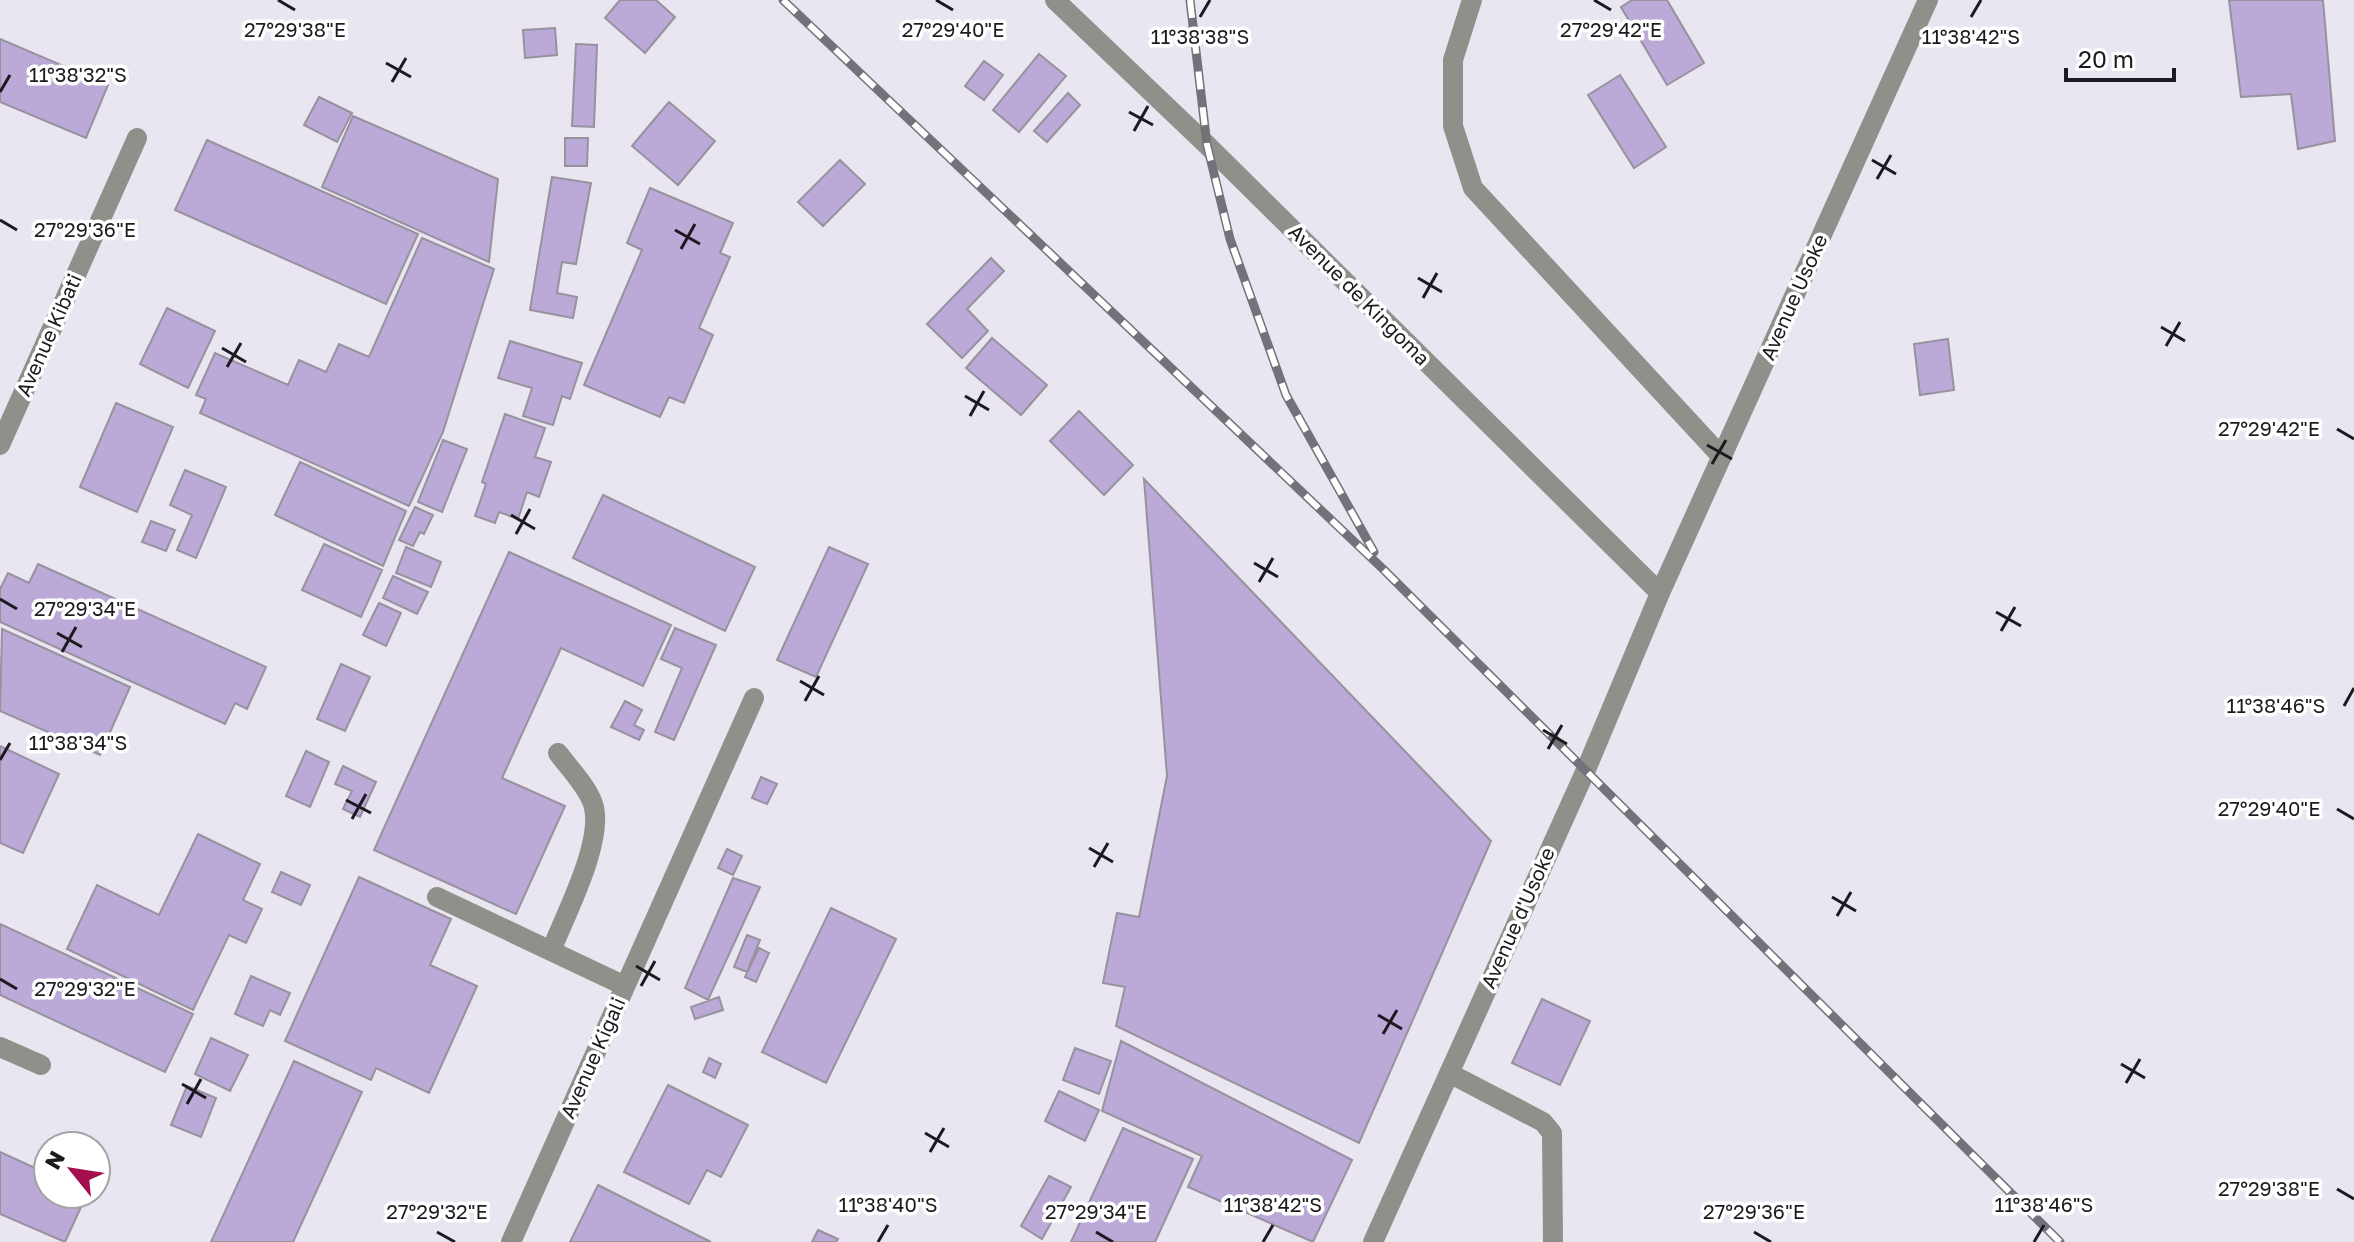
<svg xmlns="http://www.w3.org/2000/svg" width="2354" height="1242" font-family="'Golos Text',sans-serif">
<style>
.building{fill:#bba9d8;stroke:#96929e;stroke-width:2}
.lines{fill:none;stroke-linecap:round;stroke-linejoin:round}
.minor{stroke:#918f8a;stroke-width:20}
.rail-casing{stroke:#747179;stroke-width:9}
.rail{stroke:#fff;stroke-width:6;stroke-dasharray:18;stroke-linecap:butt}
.ticks{fill:none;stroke:#1c1a1f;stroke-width:3}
.labels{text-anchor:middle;stroke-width:7;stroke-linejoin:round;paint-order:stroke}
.street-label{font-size:20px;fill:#1c1a1f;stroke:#fff}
.ticks-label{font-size:20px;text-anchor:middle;fill:#1c1a1f;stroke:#fff;stroke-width:7;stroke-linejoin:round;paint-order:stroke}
</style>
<rect width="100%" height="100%" fill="#e9e5f1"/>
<path class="building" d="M620 0H656L675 17 645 53 605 18Z
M1632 0H1667L1704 63 1667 85 1621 7Z
M2229 0H2323L2335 141 2298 149 2291 94 2241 97Z
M555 28 557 55 525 58 523 30Z
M0 39 108 85 86 138 0 102Z
M576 44 597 45 594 127 572 126Z
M1039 54 1066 76 1019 132 993 110Z
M984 61 1003 75 984 100 965 86Z
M1620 75 1666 147 1634 168 1588 95Z
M1068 93 1080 105 1047 142 1034 131Z
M319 97 352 113 337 142 304 125Z
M669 102 715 141 678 185 632 146Z
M353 116 498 179 489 262 322 187Z
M565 138H588L587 166H565Z
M207 140 418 234 386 304 175 210Z
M840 160 865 184 823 226 798 202Z
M552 177 591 183 576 264 562 262 557 293 577 297 573 318 530 310Z
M650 188 733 223 720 253 730 257 699 328 713 335 684 403 669 397 660 417 584 385 642 250 627 243Z
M422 238 494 269 443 432 409 506 200 413 206 399 196 395 215 353 288 385 299 360 326 372 339 344 369 357Z
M991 258 1004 271 967 309 988 331 962 358 927 324Z
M167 308 215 331 188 388 140 364Z
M992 338 1047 385 1021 415 966 368Z
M1948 339 1954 390 1920 395 1914 344Z
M510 341 582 363 570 399 562 396 553 425 523 416 532 388 498 378Z
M116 403 173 427 137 512 80 487Z
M1079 411 1133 465 1104 495 1050 441Z
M505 414 545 428 535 457 551 462 539 497 527 492 518 519 499 512 495 523 475 516 486 484 482 482Z
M443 440 467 449 442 512 418 502Z
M300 462 406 511 383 566 275 515Z
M185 470 226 487 196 558 177 550 192 515 170 505Z
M1144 479 1491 841 1359 1143 1116 1026 1125 987 1103 983 1117 913 1139 917 1167 776Z
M603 495 755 567 725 631 573 558Z
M415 507 433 515 424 534 420 532 413 546 399 540Z
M151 521 175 530 166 551 142 542Z
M324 544 382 570 361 617 302 590Z
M406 547 441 562 431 587 396 573Z
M829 547 868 564 816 677 777 660Z
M509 552 671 625 643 686 561 648 502 778 565 806 516 914 374 850Z
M38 564 266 667 247 709 235 703 225 724 0 622V589L8 573 29 583Z
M393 576 428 592 417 614 383 598Z
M379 603 401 613 386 646 363 635Z
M675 628 716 645 674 740 655 732 682 668 661 659Z
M2 629 130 687 100 755 0 711Z
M341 664 370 677 345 731 317 719Z
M625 701 642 710 634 725 644 730 639 740 611 727Z
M0 746 59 774 23 853 0 843Z
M306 751 329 762 310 807 286 796Z
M343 766 376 782 360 817 343 809 352 791 335 784Z
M761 777 777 784 767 804 752 798Z
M198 834 260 864 243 900 262 909 246 943 229 935 193 1010 67 949 97 885 159 915Z
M727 849 742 856 733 875 718 868Z
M281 872 310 885 301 905 272 892Z
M359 877 451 919 430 965 477 986 429 1093 376 1068 371 1080 285 1041Z
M733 878 760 887 708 1000 685 988Z
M831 908 896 939 826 1083 762 1052Z
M0 924 193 1014 165 1072 0 995Z
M747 935 760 940 747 972 734 967Z
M759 948 769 953 756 982 745 977Z
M251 976 290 993 280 1015 270 1010 263 1026 235 1014Z
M719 997 723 1010 695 1019 691 1007Z
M1542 999 1590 1021 1560 1085 1512 1063Z
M211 1038 248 1055 230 1091 195 1074Z
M1121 1041 1352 1160 1313 1242 1188 1187 1202 1156 1102 1111Z
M1075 1048 1111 1061 1099 1094 1063 1080Z
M709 1058 721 1064 715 1078 703 1072Z
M294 1061 362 1092 293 1242H211Z
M668 1085 748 1125 721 1177 707 1170 689 1204 624 1172Z
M187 1086 216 1098 201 1137 171 1125Z
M1059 1091 1099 1110 1085 1141 1045 1121Z
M1123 1128 1193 1159 1155 1242H1071Z
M0 1152 48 1174V1194H87L65 1242 0 1214Z
M1049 1176 1071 1187 1042 1239 1021 1226Z
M598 1185 695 1234 711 1242H570Z
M818 1230 838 1239 836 1242H812Z"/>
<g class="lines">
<path class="minor" d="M1055 0 1207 145 1660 593
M1472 0 1453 60V126L1473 188 1721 456
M0 445 137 138
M437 897 625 986
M551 951C565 915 605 840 593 804 587 786 569 768 558 753
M0 1047 41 1065
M1449 1073 1543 1122 1552 1133 1553 1242
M511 1242 754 698
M1373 1242 1585 772 1660 593 1928 0"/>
<g class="rail-casing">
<path id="rail" d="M783 0 1383 569 2060 1242
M1190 0 1207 145 1230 239 1286 395 1374 552"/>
</g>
<use href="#rail" class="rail"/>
</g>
<path class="ticks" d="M278 0 295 10M936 0 953 10M1594 0 1611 10M1200 17 1210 0M1971 17 1981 0M386 63 411 77M392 82 406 58M0 92 10 75M1129 112 1153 125M1134 131 1148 106M1872 160 1896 174M1877 179 1891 155M0 220 17 230M675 230 700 244M681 249 695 224M1418 278 1442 292M1423 298 1437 273M2161 327 2185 341M2166 346 2180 322M222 348 246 362M227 367 241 343M965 396 989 410M970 416 984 391M2337 429 2354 439M1707 445 1732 459M1712 464 1726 440M511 515 535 529M516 534 530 509M1254 563 1278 577M1259 582 1273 558M0 599 17 609M1996 612 2021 626M2001 631 2015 607M57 633 82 647M62 652 76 627M800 681 824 695M805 701 819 676M2344 706 2354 688M1543 730 1567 744M1548 749 1562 725M0 760 10 743M346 800 371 813M2337 809 2354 819M352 819 366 794M1089 848 1113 862M1094 867 1108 843M1832 897 1856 911M1837 916 1851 892M636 966 660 980M0 979 17 989M641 986 655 961M1378 1015 1402 1029M1383 1034 1397 1010M2121 1064 2145 1078M2126 1083 2140 1059M182 1084 206 1098M187 1104 201 1079M925 1133 949 1147M930 1152 944 1128M2337 1189 2354 1199M437 1232 455 1242M1096 1232 1113 1242M1754 1232 1771 1242M878 1242 888 1225M1263 1242 1273 1225M2034 1242 2044 1225"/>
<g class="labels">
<g class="street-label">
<text transform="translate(1359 295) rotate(45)" y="7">Avenue de Kingoma</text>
<text transform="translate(1794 297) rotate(-66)" y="7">Avenue Usoke</text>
<text transform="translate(49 335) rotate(-66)" y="7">Avenue Kibati</text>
<text transform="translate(1518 918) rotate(-66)" y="7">Avenue d'Usoke</text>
<text transform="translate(593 1058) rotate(-66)" y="7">Avenue Kigali</text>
</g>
</g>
<g class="ticks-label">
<text x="295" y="37">27°29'38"E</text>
<text x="953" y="37">27°29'40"E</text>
<text x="1611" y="37">27°29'42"E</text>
<text x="1200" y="44">11°38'38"S</text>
<text x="1971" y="44">11°38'42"S</text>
<text x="78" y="82">11°38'32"S</text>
<text x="85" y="237">27°29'36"E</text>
<text x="2269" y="436">27°29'42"E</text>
<text x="85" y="616">27°29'34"E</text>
<text x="2276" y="713">11°38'46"S</text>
<text x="78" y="750">11°38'34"S</text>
<text x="2269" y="816">27°29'40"E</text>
<text x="85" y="996">27°29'32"E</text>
<text x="2269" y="1196">27°29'38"E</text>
<text x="888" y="1212">11°38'40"S</text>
<text x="1273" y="1212">11°38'42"S</text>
<text x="2044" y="1212">11°38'46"S</text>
<text x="437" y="1219">27°29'32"E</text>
<text x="1096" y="1219">27°29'34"E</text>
<text x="1754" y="1219">27°29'36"E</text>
</g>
<g transform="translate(72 1170) rotate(300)"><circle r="38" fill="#ffffff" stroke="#a4a3a5" stroke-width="2"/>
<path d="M0-6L14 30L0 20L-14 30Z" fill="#a30f4f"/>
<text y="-12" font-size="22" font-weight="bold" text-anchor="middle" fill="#1c1a1f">N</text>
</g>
<path d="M2066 68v12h108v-12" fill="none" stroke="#1c1a1f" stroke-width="4"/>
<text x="2078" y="68" font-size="24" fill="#1c1a1f" stroke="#ffffff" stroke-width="6" paint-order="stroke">20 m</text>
</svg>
